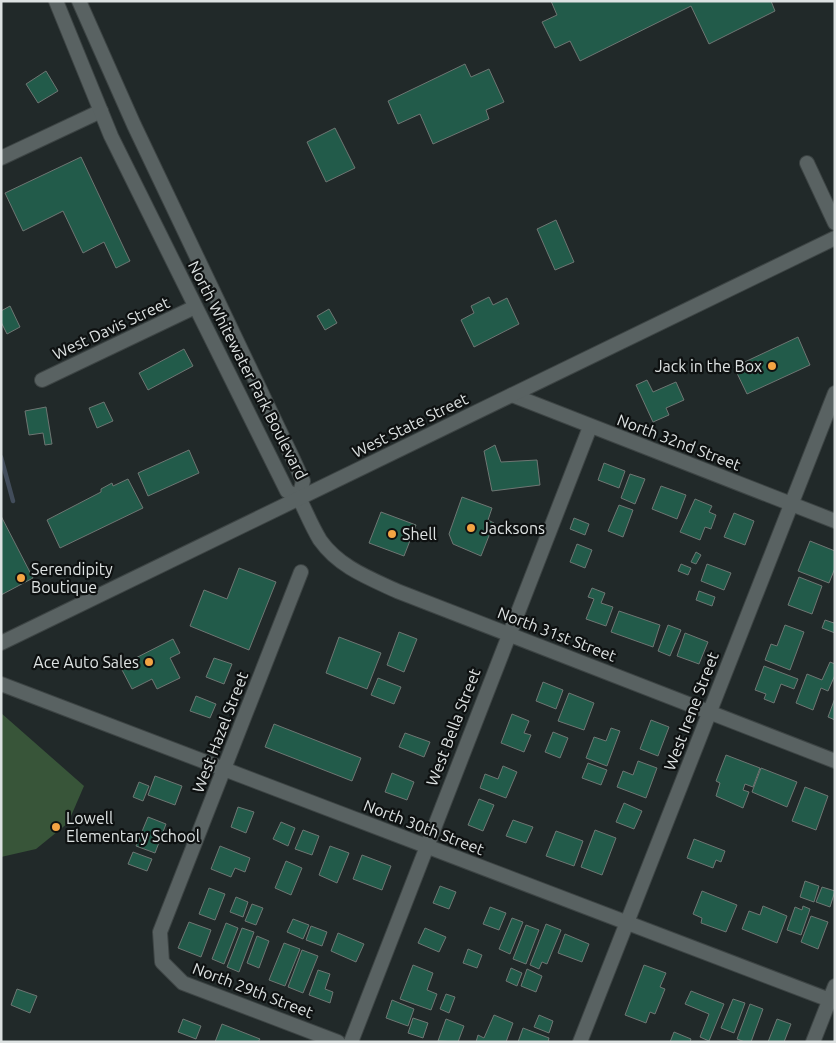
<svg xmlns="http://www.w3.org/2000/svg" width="836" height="1043" font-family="Ubuntu,sans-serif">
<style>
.green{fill:#385539}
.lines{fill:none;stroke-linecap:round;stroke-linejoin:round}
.stream{stroke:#424d5b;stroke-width:4.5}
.building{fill:#225b4a;stroke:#6e7673}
.minor-casing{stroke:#3d4444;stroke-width:16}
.tertiary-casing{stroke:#3d4444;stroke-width:16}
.secondary-casing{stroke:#3d4444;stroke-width:16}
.minor{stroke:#596262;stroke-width:14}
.tertiary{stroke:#596262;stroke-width:14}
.secondary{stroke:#596262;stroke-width:14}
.poi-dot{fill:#f3a443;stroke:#0e1111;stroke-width:2}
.labels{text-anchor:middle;stroke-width:4.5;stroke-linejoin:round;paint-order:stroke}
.street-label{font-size:16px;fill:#dde2e2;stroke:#0e1111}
.poi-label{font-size:16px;fill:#dde2e2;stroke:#0e1111;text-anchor:start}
</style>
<rect width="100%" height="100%" fill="#212929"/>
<path class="green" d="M1 713 84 786 68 823 36 849 1 857Z"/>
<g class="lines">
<path class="stream" d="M1 457 13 501"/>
</g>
<path class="building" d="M551 1H771L775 11 709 44 691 6 580 61 570 41 555 48 542 22 557 15Z
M465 64 471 77 489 69 504 102 486 110 489 119 433 144 420 114 398 124 388 101Z
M46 71 58 91 38 103 26 84Z
M335 128 355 168 326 182 307 142Z
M81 157 130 261 116 268 104 242 83 253 63 211 23 231 5 193Z
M556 220 574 262 555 270 537 229Z
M489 297 493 305 507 298 519 324 474 347 461 320 474 313 471 306Z
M10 306 20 327 7 334 1 322V311Z
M329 309 337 323 325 330 317 316Z
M798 337 810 365 747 394 734 367Z
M184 349 193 366 148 390 139 373Z
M647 380 653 392 676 382 684 400 666 408 669 415 653 422 636 385Z
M104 402 113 421 97 428 89 408Z
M46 407 52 444 45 445 43 433 29 435 25 411Z
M495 445 501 462 537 460 540 485 492 491 484 451Z
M189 450 199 473 148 496 138 473Z
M604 463 625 471 619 488 598 480Z
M630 474 645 479 635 504 621 498Z
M128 479 143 508 60 548 47 520 101 492V489L112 483 113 486Z
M661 486 686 495 677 519 652 509Z
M462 497 492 508 488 520 494 523 481 556 453 544 449 534Z
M695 499 712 506 709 512 716 515 711 529 705 527 700 540 680 532Z
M619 505 633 510 623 537 608 531Z
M381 512 416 525 404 556 369 543Z
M734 513 754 521 745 545 724 537Z
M1 516 33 578 1 595Z
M574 518 589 524 585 535 570 529Z
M810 541 835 551V568L829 583 798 571Z
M577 544 592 550 585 568 570 562Z
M696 552 701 555 696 564 691 562Z
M681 564 691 568 688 575 678 571Z
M707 564 731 573 724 590 701 581Z
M239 568 276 582 249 650 190 626 204 590 227 599Z
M799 577 822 586 812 614 788 605Z
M592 588 605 593 601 603 613 607 606 626 586 619 594 599 588 597Z
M699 591 715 597 712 606 696 600Z
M619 611 660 625 653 647 611 632Z
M825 620 834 623 835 621V633L822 628Z
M668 625 681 630 670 656 658 651Z
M785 625 804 632 790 670 765 660 771 644 777 646Z
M399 632 417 639 404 672 387 665Z
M685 633 708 642 699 664 677 656Z
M339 637 381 653 367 689 326 673Z
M173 639 180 653 170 658 180 678 157 689 152 679 132 689 120 666Z
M214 658 232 664 224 684 206 677Z
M830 662 835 664V675L828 691 821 688 813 710 796 703 807 674 822 680Z
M764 666 798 679 794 689 781 684 774 703 764 699 766 694 755 690Z
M378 678 401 687 394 704 371 695Z
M543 682 563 690 556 709 536 701Z
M569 693 594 703 584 730 558 721Z
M196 696 216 704 210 718 190 711Z
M835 698V720L828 717Z
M512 714 529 721 524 733 531 735 524 752 501 743Z
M651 720 669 727 658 756 640 749Z
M274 724 361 758 352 781 265 747Z
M611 728 620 731 607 766 586 758 594 737 606 741Z
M553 732 568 738 560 758 545 752Z
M405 733 430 742 424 757 399 747Z
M726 755 760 768 753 787 745 784 743 790 749 792 743 808 716 796 720 783 716 781Z
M638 761 657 768 646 798 617 787 623 771 633 775Z
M588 763 607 770 601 785 582 778Z
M503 766 517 772 506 798 480 788 485 774 498 779Z
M761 768 797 782 787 807 752 792Z
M392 773 414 782 407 800 385 792Z
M155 776 182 786 175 805 148 795Z
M139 782 149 786 143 801 133 797Z
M805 787 828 796 816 830 792 821Z
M479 799 494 805 483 831 468 825Z
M624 803 642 811 634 829 616 822Z
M238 807 254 812 246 833 231 827Z
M148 817 166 824 155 853 136 846Z
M513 820 533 827 526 843 506 836Z
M281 822 295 828 288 846 273 839Z
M303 830 319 836 312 855 295 849Z
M595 830 616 838 602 875 581 867Z
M556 831 583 841 574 866 546 856Z
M694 839 725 851 721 862 716 860 713 868 687 858Z
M220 846 250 858 245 872 235 868 231 877 211 869Z
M330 846 349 853 337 883 319 875Z
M133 852 152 859 147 871 128 864Z
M362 855 391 866 382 890 353 879Z
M286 861 302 868 291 895 275 888Z
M805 881 819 886 814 902 800 897Z
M440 886 456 892 449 909 433 903Z
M822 887 835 891 830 907 816 902Z
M209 888 225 894 215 920 199 914Z
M702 891 737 905 726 932 701 923 702 918 693 914Z
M236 897 248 902 243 917 230 912Z
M252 904 263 908 256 925 245 921Z
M763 906 787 916 777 943 742 929 749 911 760 915Z
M803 906 810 909 801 935 787 930 795 907 802 910Z
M490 907 506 913 499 930 483 924Z
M811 916 828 922 818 949 801 942Z
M512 918 523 922 510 954 499 949Z
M293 919 309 925 303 939 287 932Z
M189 922 211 930 201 957 178 948Z
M226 923 238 928 224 964 212 959Z
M546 924 561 930 547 964 542 962 539 969 530 965Z
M526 925 539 930 526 964 513 959Z
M311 926 327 932 322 946 306 940Z
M242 928 254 932 239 972 227 967Z
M425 928 446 937 439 952 418 943Z
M338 933 364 944 356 962 331 951Z
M565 934 589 944 582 962 558 953Z
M257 936 269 941 259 968 247 963Z
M284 943 300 949 285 986 269 980Z
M468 949 482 955 477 968 463 963Z
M302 950 318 956 303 993 288 987Z
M413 965 433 973 427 990 437 994 431 1010 400 999Z
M644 965 666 973 660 987 665 989 655 1014 650 1012 646 1023 625 1015Z
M511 968 522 973 517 986 506 981Z
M527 969 542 976 536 992 521 986Z
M318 970 330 974 325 989 333 992 330 1003 309 995Z
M17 989 37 996 30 1013 11 1005Z
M691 991 724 1004 709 1041 700 1037 709 1014 685 1004Z
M446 994 455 997 449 1013 440 1009Z
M733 999 745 1003 734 1033 721 1028Z
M392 1000 414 1009 408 1026 386 1018Z
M750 1004 763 1009 751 1042H745L737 1039Z
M494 1015 513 1023 506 1042H476L478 1035 484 1038Z
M539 1015 553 1021 549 1033 534 1027Z
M413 1018 428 1023 423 1038 408 1033Z
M183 1019 201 1026 196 1039 178 1032Z
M446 1019 464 1026 458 1042 438 1041Z
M777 1019 791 1024 784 1042H768Z
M222 1024 260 1039 258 1042H215Z
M523 1028 549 1038 548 1042H518Z
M674 1032 691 1039 690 1042H670Z"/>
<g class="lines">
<g class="minor-casing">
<path id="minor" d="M1 158 101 111
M807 163 835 223
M42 380 195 307
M512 395 835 521
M299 498C306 512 312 527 320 540 339 567 369 578 397 591L835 761
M301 572 160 932 162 962 183 983 338 1042
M1 684 835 1002
M351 1042 590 427
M580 1042 835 393
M813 1042 835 986"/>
</g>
<g class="tertiary-casing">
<path id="tertiary" d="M56 1 111 136 287 491 299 498 303 481 293 459 134 125 79 1"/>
</g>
<g class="secondary-casing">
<path id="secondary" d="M1 643 835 238"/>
</g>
<use href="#minor" class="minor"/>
<use href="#tertiary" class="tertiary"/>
<use href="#secondary" class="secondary"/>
</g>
<g class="poi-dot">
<circle cx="772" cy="366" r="5"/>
<circle cx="471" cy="528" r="5"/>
<circle cx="392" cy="534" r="5"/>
<circle cx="21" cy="578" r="5"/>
<circle cx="149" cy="662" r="5"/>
<circle cx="56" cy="827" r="5"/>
</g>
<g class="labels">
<g class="street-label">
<text transform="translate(111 328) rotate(-25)" y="6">West Davis Street</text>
<text transform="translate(248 370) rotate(63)" y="6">North Whitewater Park Boulevard</text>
<text transform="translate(410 425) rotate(-26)" y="6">West State Street</text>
<text transform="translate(679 442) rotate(21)" y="6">North 32nd Street</text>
<text transform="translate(557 634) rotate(21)" y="6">North 31st Street</text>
<text transform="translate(691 711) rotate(-69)" y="6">West Irene Street</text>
<text transform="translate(453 727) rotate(-69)" y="6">West Bella Street</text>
<text transform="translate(220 732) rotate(-69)" y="6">West Hazel Street</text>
<text transform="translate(424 827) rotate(21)" y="6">North 30th Street</text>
<text transform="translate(253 990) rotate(21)" y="6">North 29th Street</text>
</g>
<g class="poi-label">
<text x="762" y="372" text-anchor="end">Jack in the Box</text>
<text x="481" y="534">Jacksons</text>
<text x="402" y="540">Shell</text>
<text x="31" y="575">Serendipity<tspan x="31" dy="18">Boutique</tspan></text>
<text x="139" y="668" text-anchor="end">Ace Auto Sales</text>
<text x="66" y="824">Lowell<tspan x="66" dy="18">Elementary School</tspan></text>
</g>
</g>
<rect width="836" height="1043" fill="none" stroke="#dde2e2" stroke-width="5"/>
</svg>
